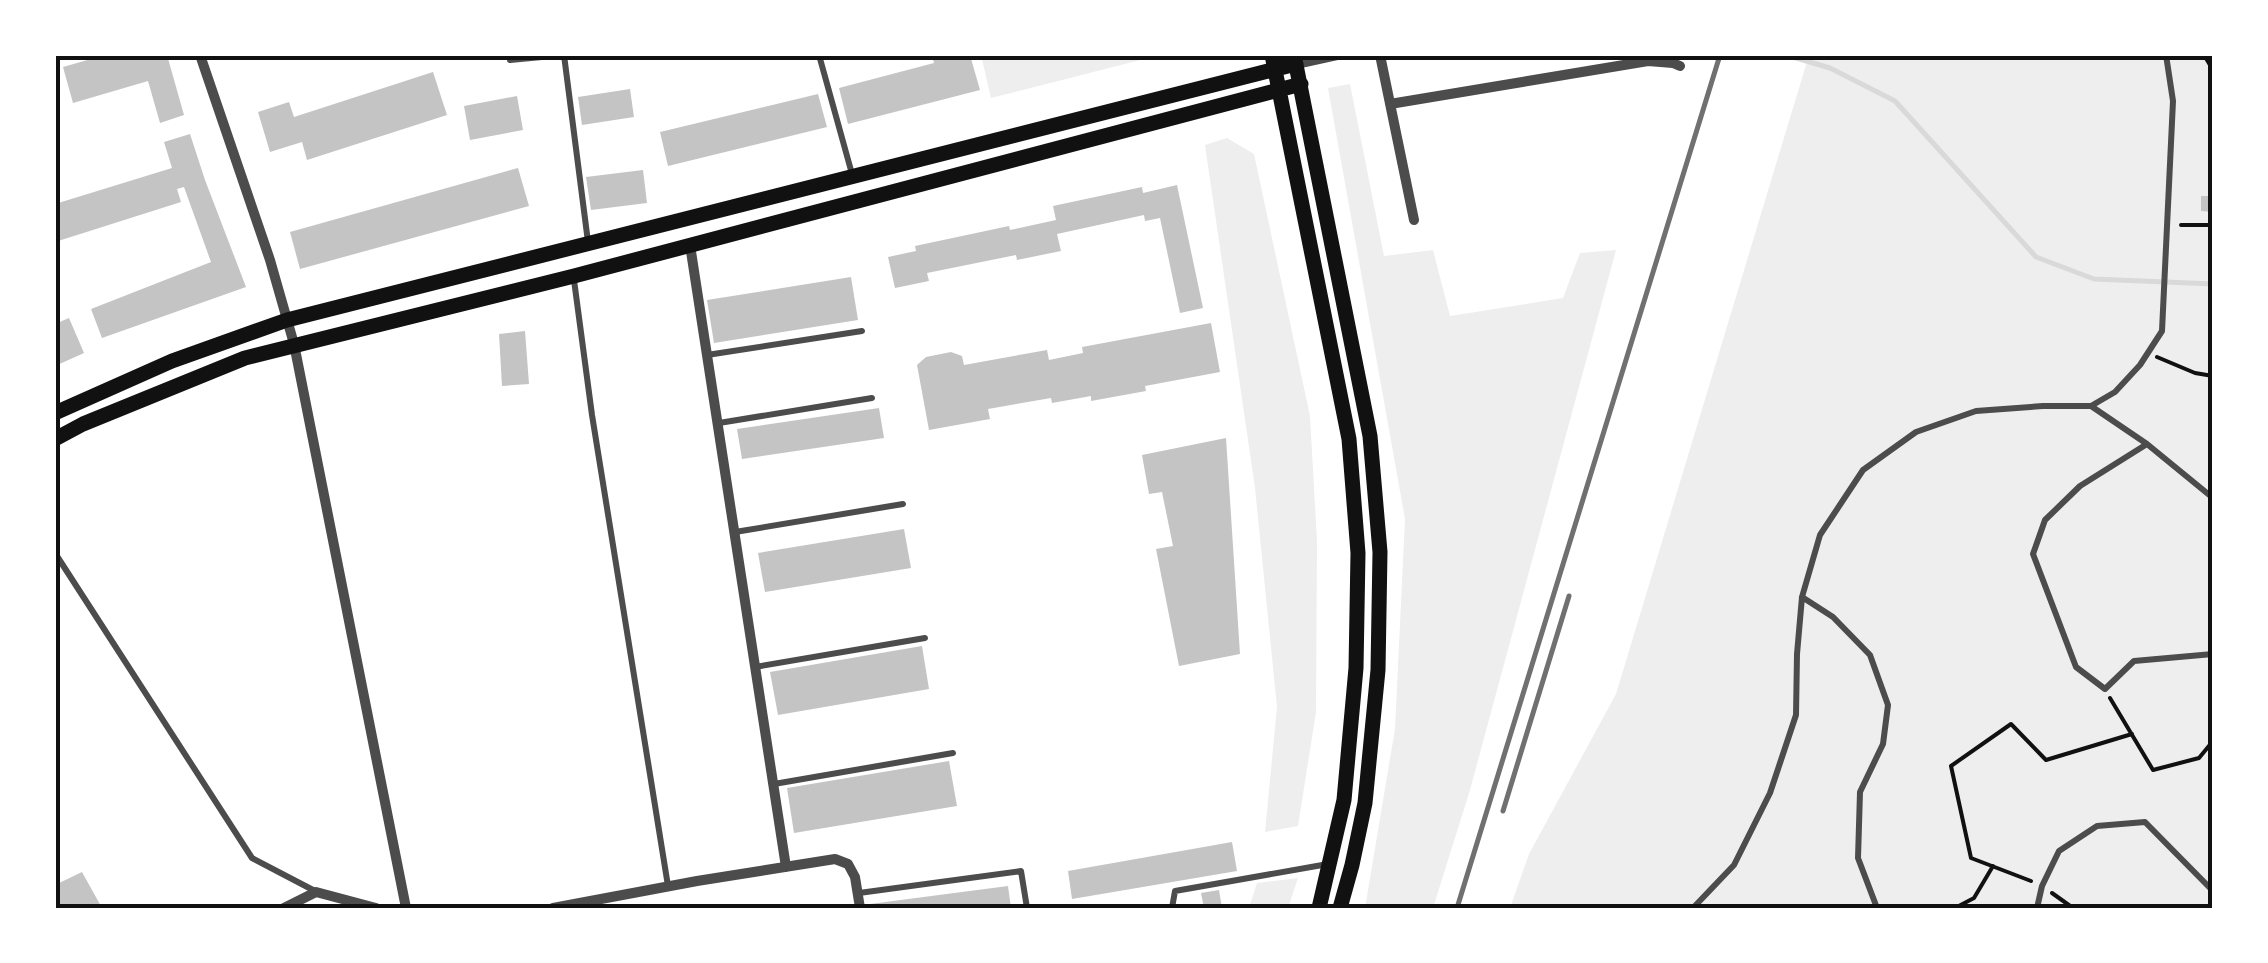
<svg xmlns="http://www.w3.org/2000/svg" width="2268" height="963" font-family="Arial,sans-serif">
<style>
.green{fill:#eee}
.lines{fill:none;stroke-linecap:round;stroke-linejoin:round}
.stream{stroke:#d9d9d9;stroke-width:5}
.building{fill:#c4c4c4}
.path{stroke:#111;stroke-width:4}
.service{stroke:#4c4c4c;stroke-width:6}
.minor{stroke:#4c4c4c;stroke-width:10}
.secondary{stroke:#111;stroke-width:15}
.rail{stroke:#707070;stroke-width:5}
.neatline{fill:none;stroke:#111;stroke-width:4}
</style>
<rect width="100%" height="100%" fill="#fff"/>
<path class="green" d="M981 55H1160L991 98Z
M1809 55H2213V908H1510L1529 854 1616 694Z
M1350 84 1384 256 1433 250 1450 316 1563 298 1580 253 1616 250 1470 790 1433 908H1365L1395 729 1405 519 1328 88Z
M1227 138 1254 154 1310 416 1317 541 1316 712 1298 826 1265 832 1277 707 1255 488 1205 145Z
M1298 878 1288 908H1249L1257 883Z"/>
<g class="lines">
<path class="stream" d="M1786 55 1830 68 1895 101 2036 257 2094 279 2213 284"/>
</g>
<path class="building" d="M105 55H167L184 115 160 123 148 81 73 103 63 67Z
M932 55H970L980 90 848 124 839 88 934 63Z
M433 72 447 115 307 160 302 142 270 152 258 112 289 102 294 117Z
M630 89 634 117 582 125 578 97Z
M818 94 827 127 668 166 660 132Z
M517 96 523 130 470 140 464 106Z
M190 134 205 180 246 287 102 338 91 309 211 262 184 187 177 189 181 202 55 242V204L172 168 164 142Z
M518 168 529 206 300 269 290 232Z
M643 170 647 203 591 210 586 177Z
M1177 185 1203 308 1180 313 1160 218 1145 221 1144 215 1057 234 1061 251 1017 260 1016 255 927 273 929 281 895 288 888 257 916 251 915 246 1009 226 1010 230 1056 220 1053 206 1142 187 1143 193Z
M2201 196H2213V212L2201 211Z
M851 277 858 320 714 343 707 300Z
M69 318 84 353 55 366V324Z
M1211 323 1220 372 1145 386 1146 391 1091 401V396L1052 403 1051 398 988 409 990 419 929 430 917 365 926 357 951 352 962 356 964 365 1047 350 1049 360 1083 353 1082 347Z
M525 331 529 384 502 386 499 334Z
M879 408 884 438 742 459 737 429Z
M1226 438 1240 654 1179 666 1156 549 1173 546 1162 492 1149 494 1142 455Z
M904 529 911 568 765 592 758 553Z
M922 646 929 689 778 715 770 672Z
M949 761 957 806 794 833 787 788Z
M1232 842 1237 871 1072 899 1068 871Z
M82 872 102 908H55V885Z
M1008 886 1011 908H871L870 904Z
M1219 890 1222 908H1204L1201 893Z"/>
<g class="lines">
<path class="path" d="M2204 55 2213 70
M2181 225H2213
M2157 357 2195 373 2213 376
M2110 698 2153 770 2199 758 2213 741
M2031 881 1971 858 1951 766 2011 724 2046 760 2132 734
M2052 893 2073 908
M1955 908 1974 898 1993 866"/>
<path class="service" d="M510 55V60L563 55
M564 55 588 242
M819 55 852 174
M574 280 592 415 668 886
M707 355 862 331
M2091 406 2147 444 2213 498
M719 423 872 398
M2147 444 2080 486 2045 520 2033 554 2076 667 2105 689 2134 661 2213 654
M735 532 903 504
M55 553 252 858 315 891
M1802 597 1833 617 1870 655 1888 705 1883 744 1860 792 1858 858 1877 908
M755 667 925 638
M774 784 953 753
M859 893 1021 871 1027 908
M1172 908 1175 891 1328 864
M1693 908 1734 865 1770 793 1796 715 1797 654 1802 597 1820 535 1863 470 1916 432 1976 411 2043 406H2091L2115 392 2140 365 2162 331 2173 101 2166 55
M2037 908 2042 886 2059 851 2097 826 2145 822 2213 891"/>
<path class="minor" d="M200 55 270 260 294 344 406 908
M1380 55 1414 220
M1296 64 1337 55
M1390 104 1648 61 1673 63 1680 66
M690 245 786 867
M284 908 316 892 376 908
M553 908 697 881 835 859 848 864 855 877 860 908"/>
<path class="secondary" d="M1272 55 1349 439 1358 553 1356 668 1344 800 1319 908
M1294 55 1370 436 1380 552 1378 670 1365 803 1352 865 1340 908
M55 413 172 361 287 320 1296 64
M55 439 83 424 245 358 574 276 1301 84"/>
<path class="rail" d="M1503 811 1569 596
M1457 908 1720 55"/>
</g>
<rect width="2268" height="963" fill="none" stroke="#ffffff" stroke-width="115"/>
<rect x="58" y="58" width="2152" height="848" class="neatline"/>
</svg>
